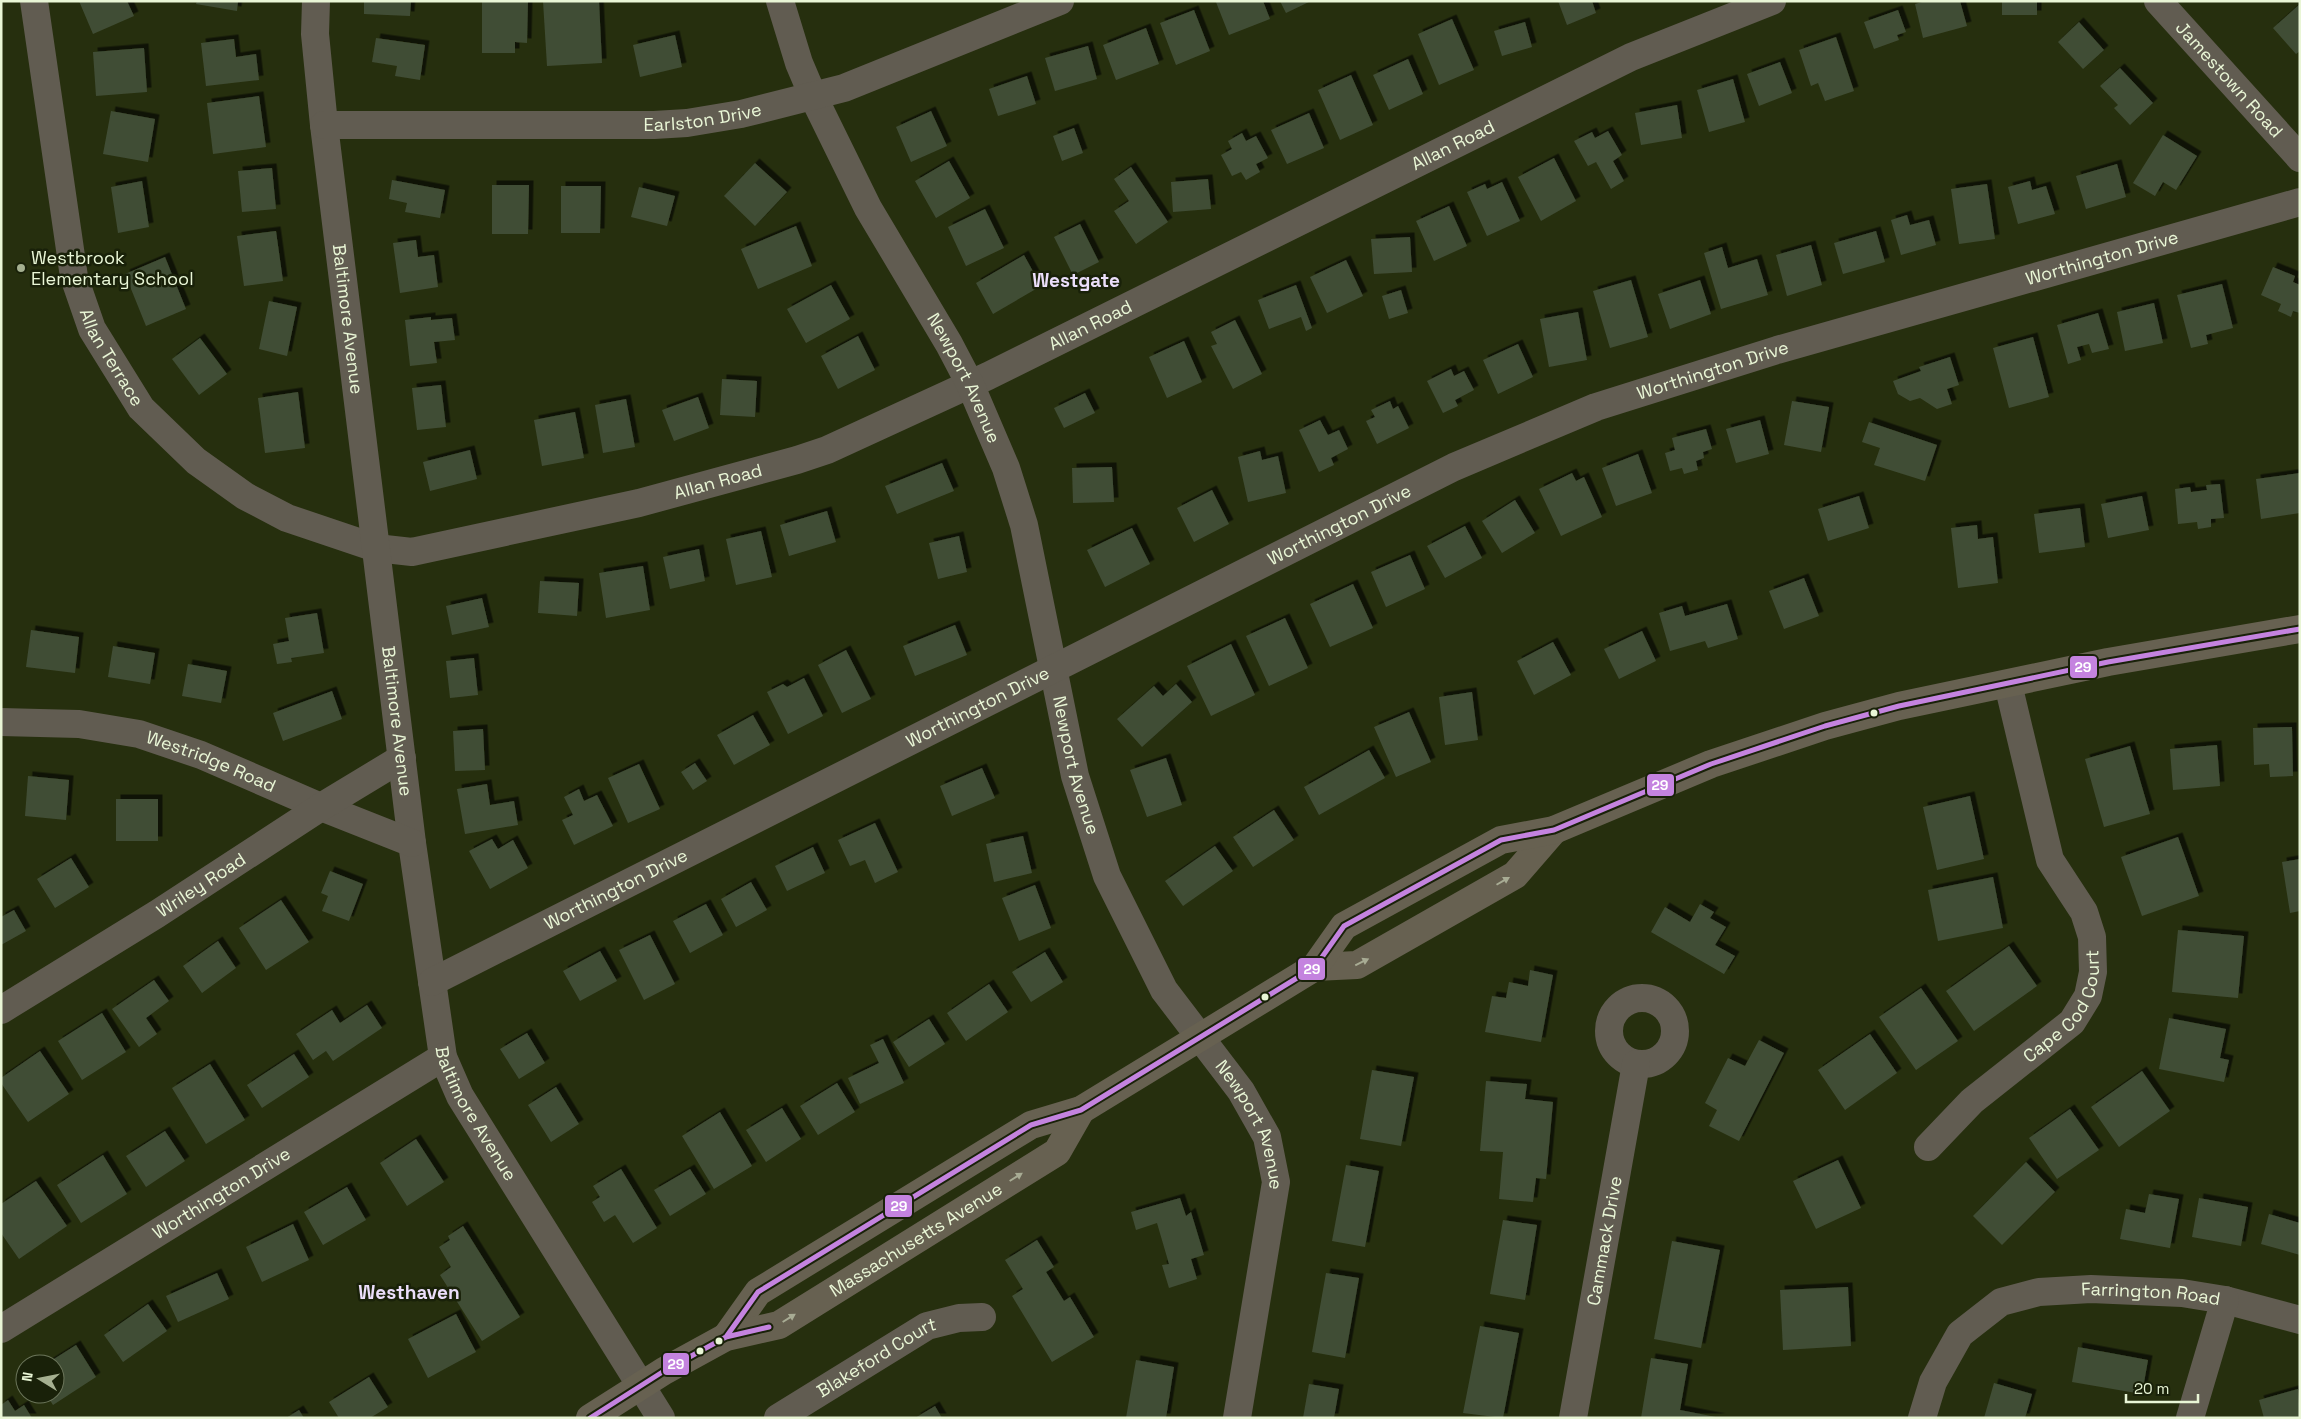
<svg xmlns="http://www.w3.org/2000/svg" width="2301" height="1419" font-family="'Space Grotesk',sans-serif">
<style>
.building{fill:#404d35;filter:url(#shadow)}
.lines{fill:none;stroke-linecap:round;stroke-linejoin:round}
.minor{stroke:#615c51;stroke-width:28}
.major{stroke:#676151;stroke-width:28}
.bus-1-casing{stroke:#192109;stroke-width:9}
.bus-1{stroke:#c483df;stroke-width:5}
.oneway{fill:#a8ac94}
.poi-dot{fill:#a5b090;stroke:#192109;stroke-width:2}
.bus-dot{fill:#e9f6d6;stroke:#192109;stroke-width:2}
.labels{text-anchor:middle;stroke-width:5;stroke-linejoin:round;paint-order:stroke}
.street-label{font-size:18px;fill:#e9f6d6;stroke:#192109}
.poi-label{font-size:18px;fill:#e9f6d6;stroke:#192109;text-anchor:start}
.neighbourhood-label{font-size:19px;font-weight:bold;fill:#ebdefa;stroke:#192109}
.line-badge{stroke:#192109;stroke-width:2}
.badge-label{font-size:14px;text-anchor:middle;font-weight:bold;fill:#fff}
</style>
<defs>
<filter id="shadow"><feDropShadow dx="4.5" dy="-4.5" stdDeviation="0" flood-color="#0009"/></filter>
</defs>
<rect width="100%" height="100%" fill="#262f0e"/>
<path class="building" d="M79 1H127L134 16 93 34Z
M197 1H238L237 11 196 4Z
M364 1H411L410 16 364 14Z
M482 1H528L527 43 515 42V53H482Z
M543 1H599L602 63 547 66Z
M1218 1H1263L1270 19 1229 35 1216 2Z
M1280 1H1311L1286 13Z
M1558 1H1592L1596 13 1567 25Z
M1925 1H1960L1967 26 1923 38 1915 4Z
M2002 1H2037V15H2002Z
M2300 4V51L2296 54 2273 28Z
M1194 10 1210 51 1176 65 1160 23Z
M1898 10 1906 32 1897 35 1899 40 1874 49 1864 22Z
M1452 19 1474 70 1439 85 1418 34Z
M1525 22 1532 47 1502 56 1494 31Z
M2079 22 2104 50 2083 69 2058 42Z
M1146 28 1159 64 1116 80 1103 45Z
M675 35 682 67 640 77 633 45Z
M1836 37 1854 91 1825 101 1818 83 1811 86 1799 50Z
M376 38 425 45 420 80 395 76 397 66 372 62Z
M234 39 236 57 256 54 259 80 206 86 201 43Z
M1088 46 1097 79 1055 91 1045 58Z
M144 48 147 92 96 96 93 52Z
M1408 59 1423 94 1389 110 1373 75Z
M1780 62 1792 93 1759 106 1747 74Z
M2120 68 2153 103 2130 125 2114 108 2118 105 2100 86Z
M1351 75 1373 125 1340 140 1318 90Z
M1027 76 1036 104 998 116 989 89Z
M1733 79 1745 122 1709 132 1697 90Z
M259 96 266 147 213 154 207 103Z
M1677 105 1682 138 1641 145 1635 113Z
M111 111 155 119 148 162 103 154Z
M931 111 947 146 911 162 896 127Z
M1309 113 1324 148 1287 164 1271 130Z
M1074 128 1083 153 1062 161 1053 136Z
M1608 131 1622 155 1613 161 1624 181 1611 189 1596 162 1588 166 1574 141 1592 132 1595 138Z
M1242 133 1246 141 1256 136 1268 158 1256 164 1260 172 1246 180 1241 172 1232 176 1221 155 1232 149 1228 141Z
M2163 135 2197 156 2176 190 2163 182 2155 196 2133 183Z
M1554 158 1576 201 1541 221 1518 177Z
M949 161 970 198 936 218 915 181Z
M755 163 787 192 755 226 724 196Z
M2117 164 2126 197 2086 209 2076 176Z
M1131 167 1168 222 1136 244 1114 211 1129 201 1114 179Z
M272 168 276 209 242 212 238 171Z
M1208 179 1211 209 1173 212 1171 182Z
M392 180 445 190 440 218 405 212 407 203 389 199Z
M142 181 149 227 118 233 111 187Z
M2030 181 2032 190 2046 186 2055 214 2018 224 2008 187Z
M1502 182 1520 221 1487 236 1467 192 1485 184 1487 189Z
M1987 184 1995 239 1959 244 1951 189Z
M492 185H529L528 234H492Z
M561 186H601L600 233H561Z
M639 187 675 196 667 226 631 217Z
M1449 206 1467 246 1434 261 1416 221Z
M985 209 1004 248 966 266 948 227Z
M1907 215 1910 225 1929 220 1936 245 1901 255 1891 220Z
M1080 224 1099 262 1073 275 1054 237Z
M796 226 812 266 758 289 741 249Z
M276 231 283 281 244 286 237 236Z
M1876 231 1885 262 1843 274 1834 243Z
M1410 237 1412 272 1374 274 1371 239Z
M416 240 418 257 434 255 438 287 400 293 393 243Z
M1811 245 1822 285 1787 296 1776 255Z
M1722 247 1728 268 1757 259 1768 295 1721 309 1704 253Z
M1024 255 1041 286 993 314 976 283Z
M165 257 186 309 146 326 125 274Z
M1346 260 1363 296 1327 313 1310 277Z
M2273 267 2295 276 2293 282 2300 285V313L2293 311 2291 317 2278 311 2281 304 2261 295Z
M1631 280 1648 337 1610 348 1593 291Z
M1700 280 1711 314 1670 329 1658 294Z
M2222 284 2233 328 2206 335 2208 344 2191 348 2177 295Z
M831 285 850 319 806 343 787 309Z
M1296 285 1312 328 1306 331 1301 317 1269 329 1258 300Z
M1401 290 1408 313 1389 319 1382 296Z
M269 301 297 307 287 356 259 349Z
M2154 303 2163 343 2125 351 2117 312Z
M1578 312 1587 360 1549 367 1540 319Z
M2098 313 2109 349 2092 353 2089 344 2077 347 2081 360 2068 364 2057 325Z
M431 317V320L452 318 455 340 434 342 437 363 410 366 405 320Z
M1235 320 1262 374 1233 389 1211 346 1217 344 1211 332Z
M858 336 875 370 838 389 821 356Z
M2033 337 2049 397 2009 408 1993 348Z
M200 338 227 374 199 395 172 359Z
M1184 341 1202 382 1167 398 1149 357Z
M1518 344 1533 377 1498 394 1483 360Z
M1950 357 1959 385 1947 389 1952 404 1937 409 1920 398 1910 401 1898 394 1893 381 1921 371 1919 367Z
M1451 369 1454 376 1464 371 1474 390 1455 400 1458 406 1443 413 1427 381Z
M722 379 757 381 755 417 720 415Z
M441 385 446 427 417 430 412 388Z
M298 392 305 448 265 453 258 398Z
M1085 393 1095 413 1064 428 1054 408Z
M698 397 709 428 674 441 662 410Z
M626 399 635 447 603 453 595 405Z
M1390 401 1393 409 1398 406 1409 428 1377 444 1366 421 1375 417 1371 410Z
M1792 401 1829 407 1821 452 1784 445Z
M575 412 584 458 542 466 534 420Z
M1320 420 1328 435 1339 430 1348 449 1331 458 1334 465 1319 472 1299 430Z
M1760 420 1769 454 1736 463 1726 429Z
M1869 422 1937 445 1925 481 1874 465 1880 448 1862 442Z
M1706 429 1712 449 1703 452 1704 458 1696 461 1698 470 1684 474 1682 468 1670 471 1665 453 1675 450 1672 438Z
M470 450 477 479 430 491 423 462Z
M1260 451 1262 460 1278 456 1286 493 1248 502 1238 457Z
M1638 454 1652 493 1616 506 1602 468Z
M942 463 954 491 897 514 885 486Z
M1112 467 1114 502 1073 503 1072 468Z
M1572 473 1576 481 1584 477 1602 517 1561 536 1539 489Z
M2300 473V513L2261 519 2256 479Z
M2220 484 2224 518 2211 519V527L2198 529 2197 522 2178 524 2175 489 2190 487 2191 492 2207 490 2206 485Z
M1212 490 1229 524 1194 542 1177 508Z
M1859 496 1869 528 1828 541 1818 509Z
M2142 496 2149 530 2108 538 2101 504Z
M1515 500 1535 533 1502 553 1482 521Z
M2080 508 2085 547 2039 553 2034 514Z
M827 511 836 542 789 556 780 525Z
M1977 525 1978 539 1993 537 1998 583 1958 588 1951 528Z
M1465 526 1482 558 1445 578 1427 546Z
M1132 528 1150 564 1105 587 1087 550Z
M761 531 772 577 736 585 726 539Z
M959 536 967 572 938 579 929 543Z
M699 549 705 581 670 589 663 557Z
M1410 555 1425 589 1386 607 1371 572Z
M643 566 650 610 606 618 599 573Z
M1804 578 1819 616 1784 629 1769 591Z
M540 581 579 583 577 616 538 613Z
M1353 584 1373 628 1330 647 1310 604Z
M482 598 489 627 452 635 446 606Z
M1727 604 1738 639 1708 648 1705 641 1670 651 1659 613 1682 606 1685 616Z
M317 613 324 653 291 658 292 662 277 664 273 644 289 641 285 618Z
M1285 618 1308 668 1269 686 1246 636Z
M955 625 967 655 915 676 903 646Z
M31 630 79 637 75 673 26 667Z
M1642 631 1656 661 1619 679 1604 649Z
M1553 642 1571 675 1534 695 1517 661Z
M1231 644 1255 695 1211 716 1187 666Z
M113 646 155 653 150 684 108 677Z
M846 650 871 699 842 713 818 665Z
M474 658 478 695 450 698 446 661Z
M188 664 227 671 221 703 182 696Z
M804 678 823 716 788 734 767 692 783 684 787 687Z
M1176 684 1192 702 1142 747 1117 719 1154 686 1163 696Z
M332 691 342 719 283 741 273 713Z
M1472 692 1478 740 1445 745 1439 697Z
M1409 712 1431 762 1396 777 1374 727Z
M753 715 770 745 734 765 717 735Z
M2292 727 2293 776 2270 777 2269 764 2254 765 2253 728Z
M483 729 485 770 455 771 453 731Z
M2217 745 2220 786 2173 790 2170 749Z
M2130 746 2150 814 2104 827 2085 759Z
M1369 750 1385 778 1319 815 1304 787Z
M1166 758 1182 805 1147 817 1130 770Z
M695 763 707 781 693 790 681 772Z
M639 764 660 809 628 823 608 778Z
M982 768 995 798 952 816 940 786Z
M28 776 69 780 66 820 25 816Z
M487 784 490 805 514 801 518 825 465 834 457 789Z
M579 789 584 801 597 795 613 826 574 845 562 820 573 815 564 797Z
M1970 796 1984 859 1937 870 1923 807Z
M116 799H158V841H116Z
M1274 810 1294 840 1253 867 1233 837Z
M875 823 898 872 875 883 865 860 850 866 838 840Z
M1023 836 1032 873 994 882 986 844Z
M2178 837 2199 896 2142 916 2121 857Z
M492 839 498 849 513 840 528 868 490 889 469 851Z
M1215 846 1233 871 1183 906 1165 881Z
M813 847 825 873 787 891 775 866Z
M71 858 89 887 55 908 37 879Z
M2300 859V911L2290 913 2282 862Z
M330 871 363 884 349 921 322 911 328 896 321 893Z
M1993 877 2003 928 1938 941 1928 890Z
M751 882 767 910 736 927 721 899Z
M1035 885 1051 928 1019 941 1002 898Z
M281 900 309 942 266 970 239 928Z
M706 904 723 935 690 953 673 921Z
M1700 904 1714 912 1710 918 1726 927 1715 945 1735 956 1724 974 1651 932 1665 907 1690 922Z
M14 910 26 931 1 945V917Z
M2178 930 2244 936 2238 998 2172 992Z
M650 935 675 984 644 1000 619 950Z
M218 941 236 968 202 993 183 966Z
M2009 946 2037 986 1974 1031 1946 991Z
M600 951 617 981 580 1001 563 971Z
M1045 952 1063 982 1031 1002 1012 972Z
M1530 970 1553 975 1541 1042 1485 1032 1492 996 1506 998 1509 982 1528 986Z
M154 980 169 1001 146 1018 157 1034 139 1047 112 1009Z
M989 984 1008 1012 966 1041 947 1013Z
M1921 988 1958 1041 1916 1070 1879 1017Z
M367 1005 382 1028 333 1061 326 1051 313 1060 296 1034 332 1010 340 1023Z
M102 1013 126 1052 82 1080 58 1041Z
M2169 1018 2226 1029 2220 1058 2229 1060 2224 1082 2159 1069Z
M929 1019 945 1044 909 1067 893 1042Z
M527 1033 545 1063 519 1079 500 1049Z
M1870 1034 1897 1073 1845 1110 1818 1070Z
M883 1039 904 1083 860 1104 848 1078 879 1063 870 1045Z
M1759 1040 1784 1053 1739 1141 1709 1126 1717 1110 1705 1103 1728 1058 1745 1066Z
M40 1051 69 1094 28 1122 1 1083V1078Z
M294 1054 309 1077 262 1108 247 1085Z
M210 1064 245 1120 206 1144 172 1088Z
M1372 1070 1414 1077 1401 1146 1360 1139Z
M2142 1071 2170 1111 2119 1147 2091 1107Z
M1486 1081 1527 1084 1525 1099 1553 1102 1546 1179 1536 1178 1533 1202 1499 1199 1503 1152 1480 1151Z
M837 1083 855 1112 818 1135 800 1106Z
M556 1087 579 1124 551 1142 528 1105Z
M782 1108 801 1139 766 1162 746 1130Z
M2070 1109 2099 1150 2057 1179 2029 1138Z
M720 1112 752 1166 714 1189 682 1136Z
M165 1131 185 1161 146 1187 126 1156Z
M416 1139 444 1182 407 1206 380 1163Z
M103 1155 127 1194 81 1223 57 1185Z
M1838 1160 1861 1208 1816 1229 1793 1181Z
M2026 1162 2055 1192 2002 1245 1973 1216Z
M1346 1165 1379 1171 1365 1247 1332 1241Z
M621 1169 657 1228 633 1243 615 1215 604 1222 592 1202 600 1197 593 1186Z
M690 1169 706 1194 670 1216 654 1190Z
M36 1181 67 1226 19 1259 1 1233V1204Z
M347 1187 366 1220 323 1245 304 1212Z
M2149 1194 2179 1199 2170 1248 2120 1239 2126 1209 2145 1213Z
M1180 1198 1186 1216 1191 1212 1204 1255 1191 1259 1197 1279 1169 1288 1162 1265 1169 1264 1157 1223 1136 1230 1131 1212Z
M2199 1198 2248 1207 2241 1246 2192 1237Z
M2269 1214 2300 1223V1255L2261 1244Z
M1503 1220 1537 1225 1525 1300 1490 1294Z
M293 1224 309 1260 262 1282 246 1247Z
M463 1226 520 1317 482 1341 440 1275 451 1267 439 1247 450 1240 448 1236Z
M1037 1240 1054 1267 1046 1272 1064 1301 1070 1297 1094 1337 1052 1362 1012 1296 1023 1289 1005 1260Z
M1672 1241 1720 1250 1701 1348 1654 1339Z
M217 1273 229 1299 178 1322 166 1296Z
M1326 1273 1359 1278 1345 1358 1312 1352Z
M1848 1287 1851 1346 1783 1350 1780 1290Z
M148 1304 167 1331 123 1362 104 1335Z
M456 1314 476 1352 428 1378 408 1339Z
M1480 1326 1519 1333 1503 1418 1463 1413Z
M76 1345 96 1377 53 1405 46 1394H55V1364H46Z
M2078 1347 2148 1360 2142 1394 2072 1382Z
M1651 1358 1688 1364 1680 1410 1721 1418H1641Z
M1136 1360 1174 1367 1166 1418H1126Z
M369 1377 388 1407 370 1418H339L329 1402Z
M1994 1383 2032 1394 2025 1418H1984Z
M1309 1384 1339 1389 1334 1418H1303Z
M2298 1389 2300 1418H2264L2259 1400Z
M8 1400 15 1411 24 1405 32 1418H1V1405Z
M935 1406 942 1418H915Z
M299 1410 304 1418H286Z"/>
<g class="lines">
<g class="minor">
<path id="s1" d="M34 1 74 277 92 329 141 408 196 461 245 496 287 518 376 548 412 552 639 503 797 460 827 450 988 376 1631 57 1772 1"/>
<path id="s2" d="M316 1 315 34 324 125 412 843 443 1057 460 1096 661 1418"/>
<path id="s3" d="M780 1 799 63 813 96 868 208 949 344 970 384 1006 468 1024 525 1075 776 1107 876 1164 990 1241 1091 1267 1137 1276 1182 1237 1418"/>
<path id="s4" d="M2158 1 2300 158"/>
<path id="s5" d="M324 125H654L687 123 741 114 844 88 1060 1"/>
<path id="s6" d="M1 722 79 724 139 734 201 755 321 807 412 843"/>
<path id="s7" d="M432 982 1454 467 1596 407 1777 350 2300 202"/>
<circle cx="1642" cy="1031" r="33"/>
<path id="s8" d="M1 1010 157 914 321 807 402 758"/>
<path id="s9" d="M1928 1147 1972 1101 2072 1022 2088 996 2093 972 2092 937 2084 912 2050 860 2008 684"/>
<path id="s10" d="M1 1329 443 1057"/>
<path id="s11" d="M778 1418 927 1326 959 1318 982 1317"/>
<path id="s12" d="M1573 1418 1636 1064"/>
<path id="s13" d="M1922 1418 1933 1382 1960 1334 2001 1302 2039 1292 2091 1289 2182 1293 2225 1300 2300 1320"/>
<path d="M2190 1418 2225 1300"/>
</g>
<g class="major">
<path d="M1315 967 1357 965 1515 875 1554 830"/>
<path d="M726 1337 758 1292 1031 1125 1081 1110 1315 967 1344 926 1501 840 1554 830 1711 764 1825 726 1899 706 2108 662 2300 629"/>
<path id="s14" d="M590 1418 664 1371 726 1337 779 1325 1057 1152 1081 1110"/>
</g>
<g class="bus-1-casing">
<path id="bus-1" d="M726 1337 758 1292 1031 1125 1081 1110 1315 967 1344 926 1501 840 1554 830 1711 764 1825 726 1899 706 2108 662 2300 629
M590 1418 664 1371 726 1337 769 1327"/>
</g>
<use href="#bus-1" class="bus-1"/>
</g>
<defs><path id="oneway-solid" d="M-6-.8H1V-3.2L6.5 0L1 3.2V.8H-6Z" transform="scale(1.25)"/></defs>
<g class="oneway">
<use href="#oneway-solid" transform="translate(1503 881) rotate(-30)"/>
<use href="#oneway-solid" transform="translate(1362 962) rotate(-26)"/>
<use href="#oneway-solid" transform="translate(1016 1177) rotate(-32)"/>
<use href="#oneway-solid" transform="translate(789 1318) rotate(-32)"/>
</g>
<circle class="poi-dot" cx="21" cy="268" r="5"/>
<g class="bus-dot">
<circle cx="1874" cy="713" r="4.5"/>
<circle cx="1265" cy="997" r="4.5"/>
<circle cx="719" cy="1341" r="4.5"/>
<circle cx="700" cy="1351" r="4.5"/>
</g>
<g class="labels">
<g class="street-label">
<text dy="6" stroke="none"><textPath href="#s4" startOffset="106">Jamestown Road</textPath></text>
<text dy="6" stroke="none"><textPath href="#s5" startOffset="379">Earlston Drive</textPath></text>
<text dy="6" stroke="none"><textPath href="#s1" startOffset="1865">Allan Road</textPath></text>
<text dy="6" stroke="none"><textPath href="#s7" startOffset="1826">Worthington Drive</textPath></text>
<text dy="6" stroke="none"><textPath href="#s2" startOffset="320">Baltimore Avenue</textPath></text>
<text dy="6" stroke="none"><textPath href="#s1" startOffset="1460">Allan Road</textPath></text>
<text dy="6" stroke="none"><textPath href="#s1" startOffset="368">Allan Terrace</textPath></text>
<text dy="6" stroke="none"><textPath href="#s7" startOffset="1421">Worthington Drive</textPath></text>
<text dy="6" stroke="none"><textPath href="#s3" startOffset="421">Newport Avenue</textPath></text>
<text dy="6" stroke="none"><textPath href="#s1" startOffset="1055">Allan Road</textPath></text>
<text dy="6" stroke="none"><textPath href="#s7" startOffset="1016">Worthington Drive</textPath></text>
<text dy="6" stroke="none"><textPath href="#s7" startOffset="611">Worthington Drive</textPath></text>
<text dy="6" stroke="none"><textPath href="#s2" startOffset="725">Baltimore Avenue</textPath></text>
<text dy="6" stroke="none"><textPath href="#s6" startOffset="216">Westridge Road</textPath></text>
<text dy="6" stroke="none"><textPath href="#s3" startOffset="826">Newport Avenue</textPath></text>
<text dy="6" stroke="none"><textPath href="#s8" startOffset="236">Wriley Road</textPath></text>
<text dy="6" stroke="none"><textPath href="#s7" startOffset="206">Worthington Drive</textPath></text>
<text dy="6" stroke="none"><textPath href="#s9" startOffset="200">Cape Cod Court</textPath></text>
<text dy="6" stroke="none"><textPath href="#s2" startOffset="1129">Baltimore Avenue</textPath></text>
<text dy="6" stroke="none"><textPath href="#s3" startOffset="1231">Newport Avenue</textPath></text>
<text dy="6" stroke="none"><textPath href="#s10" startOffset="259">Worthington Drive</textPath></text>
<text dy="6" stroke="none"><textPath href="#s14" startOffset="374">Massachusetts Avenue</textPath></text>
<text dy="6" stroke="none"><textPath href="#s12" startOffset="180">Cammack Drive</textPath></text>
<text dy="6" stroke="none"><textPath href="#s13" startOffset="296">Farrington Road</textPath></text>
<text dy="6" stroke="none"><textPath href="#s11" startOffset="116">Blakeford Court</textPath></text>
</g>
<g class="poi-label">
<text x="31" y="264">Westbrook<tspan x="31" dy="21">Elementary School</tspan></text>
</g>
<g class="neighbourhood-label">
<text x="1076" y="287">Westgate</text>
<text x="409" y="1299">Westhaven</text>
</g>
</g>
<g class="line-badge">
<rect x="2069" y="655" width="29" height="24" rx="5" fill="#c483df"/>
<rect x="1646" y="773" width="29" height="24" rx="5" fill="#c483df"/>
<rect x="1297" y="957" width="29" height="24" rx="5" fill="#c483df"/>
<rect x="884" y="1194" width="29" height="24" rx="5" fill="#c483df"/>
<rect x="662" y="1352" width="28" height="24" rx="5" fill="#c483df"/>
</g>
<g class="badge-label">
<text x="2083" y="672">29</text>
<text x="1660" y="790">29</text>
<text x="1312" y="974">29</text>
<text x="899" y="1211">29</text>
<text x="676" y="1369">29</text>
</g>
<rect width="2301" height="1419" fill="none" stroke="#e9f6d6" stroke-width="5"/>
<g transform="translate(40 1379) rotate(280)"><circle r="24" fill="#192109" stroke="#6c765b"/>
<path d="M0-4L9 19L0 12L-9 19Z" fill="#a5b090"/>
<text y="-8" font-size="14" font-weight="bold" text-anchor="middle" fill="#e9f6d6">N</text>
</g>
<path d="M2126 1394v8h72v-8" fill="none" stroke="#e9f6d6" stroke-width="2.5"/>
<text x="2134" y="1394" font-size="15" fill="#e9f6d6" stroke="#192109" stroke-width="4" paint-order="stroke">20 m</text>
</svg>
